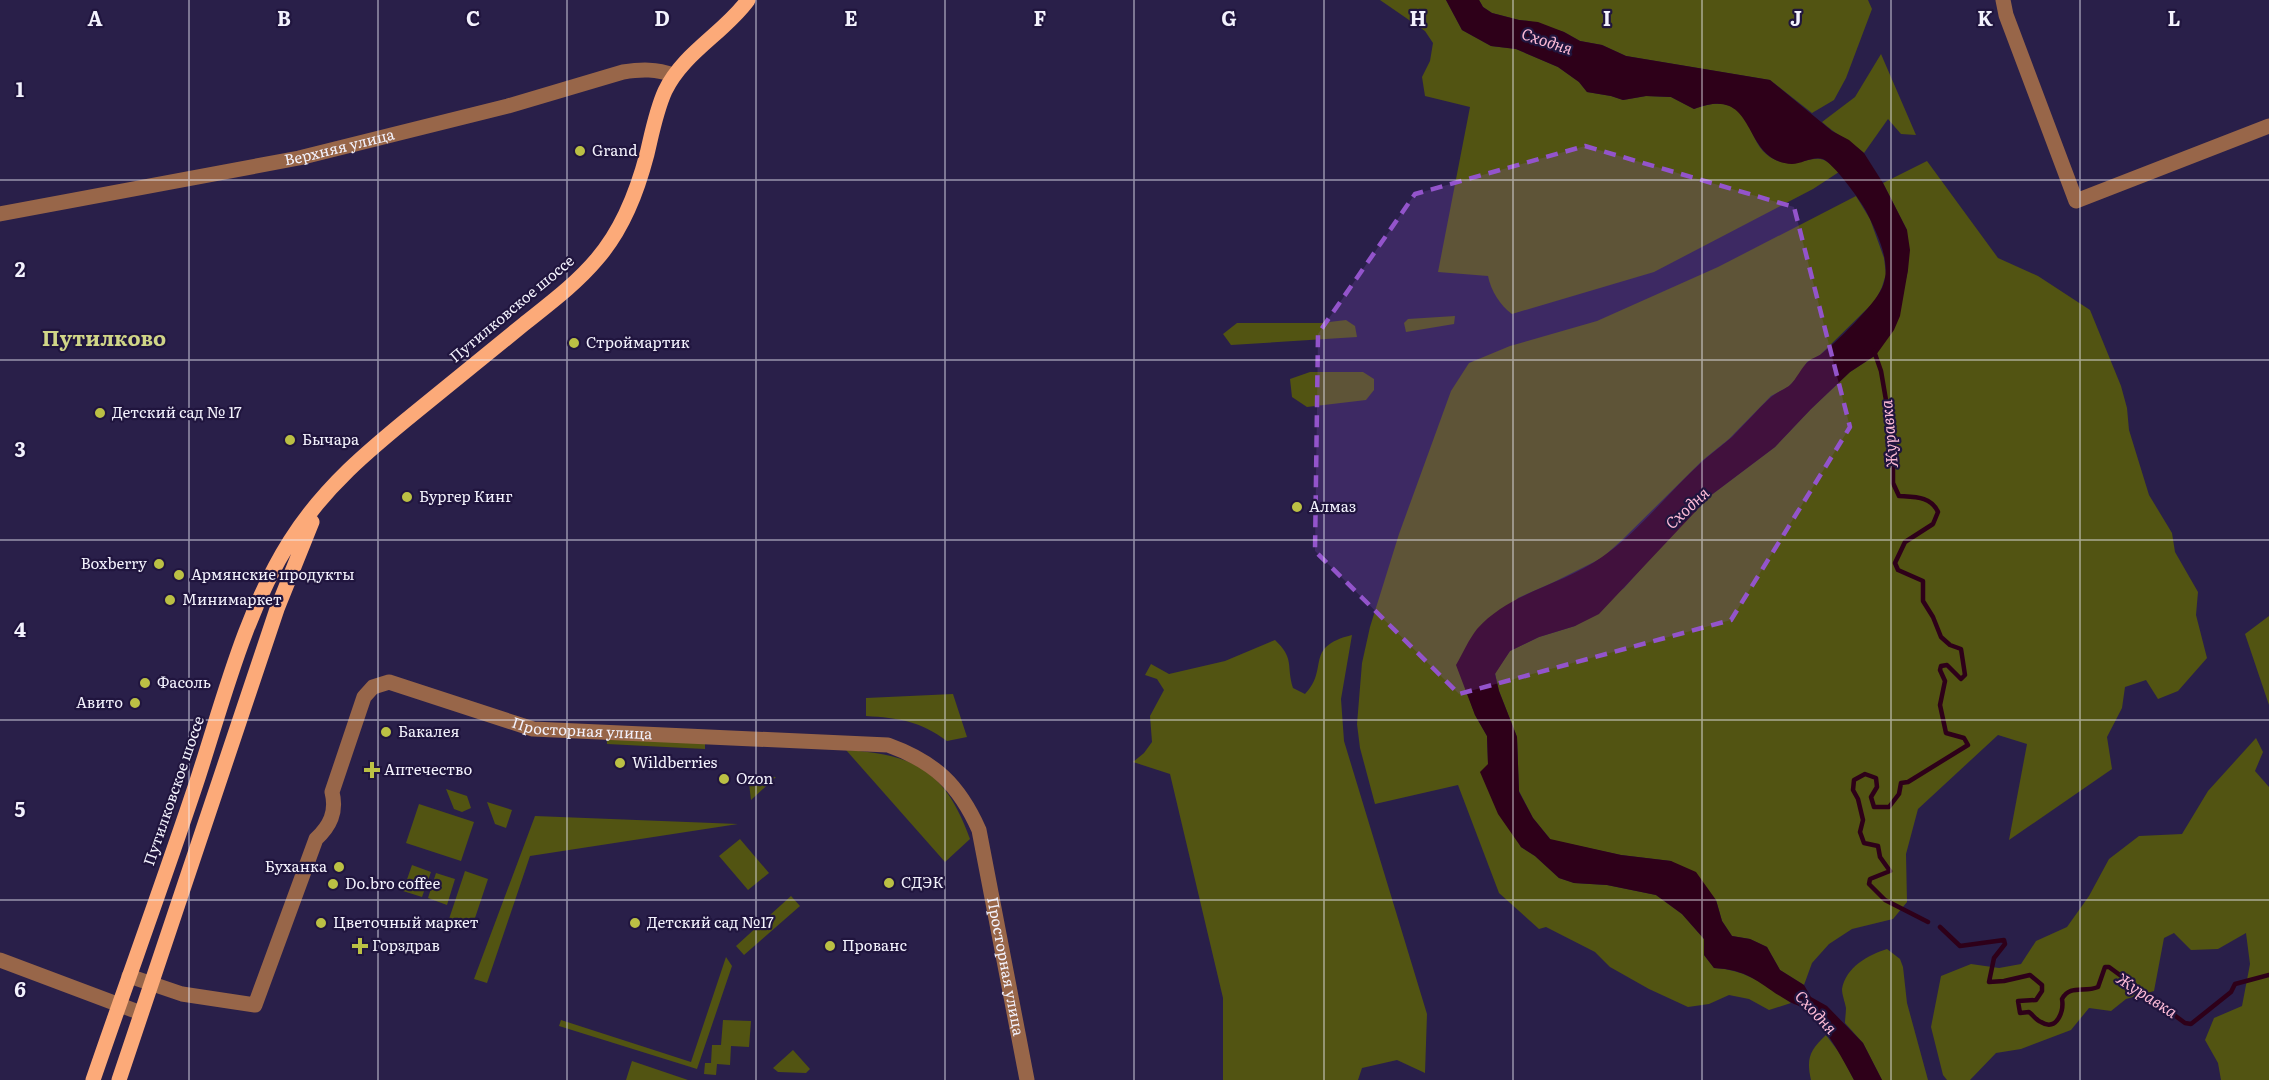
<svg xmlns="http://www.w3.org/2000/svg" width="2269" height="1080" font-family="Literata,serif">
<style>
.green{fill:#525412}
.water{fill:#2e0019}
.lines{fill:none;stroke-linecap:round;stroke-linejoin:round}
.stream{stroke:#2e0019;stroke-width:4.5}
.minor{stroke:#986649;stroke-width:15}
.major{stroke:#fcaa79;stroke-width:15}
.marked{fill:#9354cb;fill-opacity:0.2;stroke:#9354cb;stroke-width:4.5;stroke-dasharray:12 8;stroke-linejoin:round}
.grid{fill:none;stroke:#f3f2fd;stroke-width:1.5;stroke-opacity:0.55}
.poi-dot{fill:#bbc044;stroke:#20153e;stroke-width:2}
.labels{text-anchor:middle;stroke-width:4.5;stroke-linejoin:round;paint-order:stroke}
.street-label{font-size:15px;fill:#f3f2fd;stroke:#20153e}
.poi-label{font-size:15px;fill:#f3f2fd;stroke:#20153e;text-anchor:start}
.water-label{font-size:16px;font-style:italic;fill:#fbb9d5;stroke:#20153e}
.district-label{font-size:21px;font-weight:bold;fill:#d0d587;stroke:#20153e}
.grid-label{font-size:20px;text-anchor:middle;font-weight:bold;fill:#f3f2fd;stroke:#20153e;stroke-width:4.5;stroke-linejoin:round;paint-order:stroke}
</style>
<rect width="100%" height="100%" fill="#291f49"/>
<path class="green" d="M1380 0H1446L1462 30 1491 46 1516 49 1558 67 1579 82 1587 92 1611 96 1623 100 1646 96 1671 97 1694 109C1718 100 1737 101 1749 126 1754 137 1759 150 1770 157 1793 172 1809 154 1824 160 1829 162 1834 168 1839 172L1813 189 1654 272 1512 314C1500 305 1491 291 1488 276L1438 272 1470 107 1425 96 1422 77 1430 61 1433 43 1425 31Z
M1479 0H1868L1872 9 1846 78 1834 100 1812 113 1770 80 1626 56 1602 45 1580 41 1564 32 1529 21 1519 20 1492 13 1483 7Z
M1881 54 1916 135 1901 134 1888 119 1864 153C1850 141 1835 134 1822 122L1855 97Z
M1927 161 1998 258 2038 276 2090 310 2121 386 2127 408 2129 430 2149 495 2172 533 2175 552 2198 592 2196 615 2207 658 2178 691 2158 699 2146 680 2125 687 2122 708 2107 737 2112 769 2009 840 2027 744 1998 735 1918 809 1906 854 1907 902 1893 919 1852 929 1829 944 1812 963 1804 985 1780 970 1767 947 1750 939 1732 936 1722 921 1716 900 1671 861 1621 855 1551 840 1533 818 1519 791 1517 737 1499 691 1495 673 1510 651 1539 637 1575 626 1624 588 1655 553 1710 496 1775 447 1811 409 1850 372 1876 355 1904 287 1908 270 1907 230 1883 183Z
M1856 196 1870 219 1884 258 1886 274 1882 287 1875 301 1820 355 1807 362 1799 376 1788 387 1771 396 1729 439 1703 460 1622 540 1602 558 1554 582 1518 598 1457 665 1475 715 1487 736 1488 764 1521 847 1535 856 1559 878 1574 883 1607 885 1656 895 1682 914 1704 939V955L1714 968C1748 970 1764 985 1791 1003L1769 1010 1749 999 1729 995 1709 1004 1688 1007 1649 989 1610 967 1595 952 1546 927 1539 929 1499 893 1458 785 1375 804 1360 748 1357 724 1362 663 1370 627 1399 534 1451 391 1469 363 1510 346 1597 321 1718 267Z
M1455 316 1454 324 1406 332 1404 323 1408 319Z
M1346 320 1355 326 1357 337 1231 345 1223 334 1237 323H1321Z
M1310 372H1363L1374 379V390L1366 400 1307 407 1292 397 1290 379Z
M2269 616V705L2245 634Z
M1352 635 1341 699 1344 741 1427 1014 1425 1073 1397 1060 1362 1068 1358 1080H1223V998L1170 774 1133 762 1144 753 1152 742 1150 716 1164 690 1157 679 1145 675 1151 664 1169 674 1225 661 1275 640C1295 659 1286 665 1293 688L1305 694C1330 668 1303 647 1352 635Z
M953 694 967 737 947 741C920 721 899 718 866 716V698Z
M607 737 705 741V749L607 744Z
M2256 738 2263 752 2255 771 2269 787V1080H2221L2218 1063 2205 1040 2214 1018 2242 1006 2250 964 2246 933 2218 949 2191 950 2174 933 2164 938 2154 991 2126 999 2111 1011 2089 1008 2071 1030 2021 1049 1996 1053 1970 1080H1947L1943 1075 1931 1027 1941 976 1971 964 1999 968 2021 964 2036 941 2067 927 2089 896 2109 859 2139 836 2182 834 2208 791Z
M846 750C916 754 946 772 970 839L945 862Z
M748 775 776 777 751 800Z
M446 789 467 796 471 808 462 812 454 809Z
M487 802 512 810 506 828 495 824Z
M419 804 474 822 461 861 406 843Z
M535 816 738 824 530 856 487 983 474 979Z
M740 839 769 873 748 890 719 856Z
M412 865 431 872 422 897 403 891Z
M465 871 488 879 472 927 449 919Z
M436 873 455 879 447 905 428 898Z
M791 896 800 906 744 955 736 946Z
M1887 949 1900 959 1903 967 1907 1003 1928 1080H1882L1863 1043 1845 1023C1845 1018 1846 1013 1846 1008 1845 1002 1842 995 1842 989 1846 967 1868 955 1887 949Z
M726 957 732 966 697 1069 559 1026 561 1020 691 1062Z
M723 1020 751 1021 749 1047 731 1046 730 1065 717 1064 716 1075 704 1074 705 1063H711L712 1045H721Z
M1826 1035 1841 1055 1854 1080H1811C1806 1058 1810 1050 1826 1035Z
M793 1050 810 1069 806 1073 778 1072 773 1068Z
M632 1061 688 1080H626Z"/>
<path class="water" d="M1446 0H1479L1483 7 1492 13 1519 20 1538 22 1564 32 1580 41 1602 45 1626 56 1770 80 1832 131 1849 140 1864 153 1883 183 1907 230 1910 250 1908 270 1900 316 1894 330 1876 355 1850 372 1811 409 1775 447 1710 496 1599 614 1575 626 1539 637 1510 651 1495 674 1499 691 1517 737 1519 792 1533 818 1550 839 1621 855 1671 861 1696 872 1716 900 1722 921 1732 936 1750 939 1767 947 1780 970 1804 985 1811 997 1827 1006 1863 1043 1882 1080H1854C1841 1056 1827 1029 1807 1010 1802 1006 1795 1005 1790 1002 1759 985 1752 970 1714 968L1704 955V939L1682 914 1656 895 1607 885 1574 883 1559 878 1535 856 1521 847 1498 814 1480 772 1488 764 1487 736 1475 715 1456 665C1463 653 1469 639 1477 629 1510 592 1563 585 1602 557 1640 531 1669 491 1704 460 1713 452 1723 445 1732 437 1745 424 1757 410 1770 398 1775 393 1783 390 1789 386 1797 379 1801 367 1809 361 1812 358 1817 357 1820 355 1835 344 1875 304 1882 288 1893 264 1877 233 1866 211 1861 201 1833 163 1823 159 1812 156 1802 164 1792 164 1739 161 1760 83 1694 109L1671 97 1646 96 1623 100 1611 96 1587 92 1579 82 1558 67 1516 49 1491 46 1462 30Z"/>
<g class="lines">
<path class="stream" d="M1874 351 1881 371 1893 441V483L1899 496C1915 497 1931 496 1938 512L1933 524 1905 542 1895 563 1898 570 1923 581V601L1933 617 1941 637 1950 645 1961 649 1965 675 1961 679 1947 665 1941 666 1940 670 1945 681 1940 705 1946 733 1964 738 1968 745 1908 782 1901 783 1899 794 1889 807H1874L1871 797 1877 787 1876 778 1865 774 1854 780 1853 790 1858 799 1863 820 1860 832 1864 843 1878 846 1880 857 1890 871 1870 879 1869 884 1885 900 1928 922
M1940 927 1960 946 2004 940 2005 944 1994 958 1989 982 2004 981 2030 975 2042 985V991L2036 1000 2018 1001 2020 1013 2029 1012C2033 1015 2036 1020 2041 1022 2057 1032 2064 1011 2062 999 2070 984 2084 993 2098 987L2105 967H2109L2185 1023 2191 1024 2231 992 2235 984 2269 975"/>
<g class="minor">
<path d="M2003 0 2006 15 2076 201 2269 126"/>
<path id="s1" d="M0 214 299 158 508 106 623 72C642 69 656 69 674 75"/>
<path d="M0 960 141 1013"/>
<path id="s2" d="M129 976 182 994 255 1005 316 839C330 826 337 812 332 792L364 697 373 687 389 682 533 729 888 745C935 762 959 785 979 830L1027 1080"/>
</g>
<path class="major" d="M93 1080C127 981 163 883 196 784 223 702 244 614 290 541 324 487 369 450 417 411 453 382 488 353 524 324 549 304 576 284 597 259 623 229 637 192 647 154 652 133 656 111 665 91 683 53 724 33 748 0
M119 1080 277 609 312 522"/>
</g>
<path class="marked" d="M1585 146 1794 207 1850 427 1731 620 1459 694 1315 551 1318 334 1415 194Z"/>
<path class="grid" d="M189 0V1080M378 0V1080M567 0V1080M756 0V1080M945 0V1080M1134 0V1080M1324 0V1080M1513 0V1080M1702 0V1080M1891 0V1080M2080 0V1080M0 180H2269M0 360H2269M0 540H2269M0 720H2269M0 900H2269"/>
<g class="poi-dot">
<circle cx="580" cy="151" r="6"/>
<circle cx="574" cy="343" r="6"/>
<circle cx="100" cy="413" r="6"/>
<circle cx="290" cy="440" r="6"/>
<circle cx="407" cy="497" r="6"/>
<circle cx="1297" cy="507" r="6"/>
<circle cx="159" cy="564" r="6"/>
<circle cx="179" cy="575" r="6"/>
<circle cx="170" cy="600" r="6"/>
<circle cx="145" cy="683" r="6"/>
<circle cx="135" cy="703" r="6"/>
<circle cx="386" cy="732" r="6"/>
<circle cx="620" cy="763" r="6"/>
<path d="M369 761h6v6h6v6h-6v6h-6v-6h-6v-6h6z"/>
<circle cx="724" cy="779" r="6"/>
<circle cx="339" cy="867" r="6"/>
<circle cx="889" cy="883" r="6"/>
<circle cx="333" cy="884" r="6"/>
<circle cx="321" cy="923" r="6"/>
<circle cx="635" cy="923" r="6"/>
<path d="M357 937h6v6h6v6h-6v6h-6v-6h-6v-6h6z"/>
<circle cx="830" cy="946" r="6"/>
</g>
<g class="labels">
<g class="street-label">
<text dy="5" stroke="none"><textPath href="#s1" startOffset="346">Верхняя улица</textPath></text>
<text transform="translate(512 309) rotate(-40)" y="5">Путилковское шоссе</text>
<text dy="5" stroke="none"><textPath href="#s2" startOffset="690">Просторная улица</textPath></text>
<text transform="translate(174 791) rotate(-71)" y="5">Путилковское шоссе</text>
<text dy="5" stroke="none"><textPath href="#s2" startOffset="1264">Просторная улица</textPath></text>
</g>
<g class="poi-label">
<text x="592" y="156">Grand</text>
<text x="586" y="348">Строймартик</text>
<text x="112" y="418">Детский сад № 17</text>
<text x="302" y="445">Бычара</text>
<text x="419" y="502">Бургер Кинг</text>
<text x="1309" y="512">Алмаз</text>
<text x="147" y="569" text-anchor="end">Boxberry</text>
<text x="191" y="580">Армянские продукты</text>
<text x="182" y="605">Минимаркет</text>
<text x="157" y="688">Фасоль</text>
<text x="123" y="708" text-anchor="end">Авито</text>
<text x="398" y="737">Бакалея</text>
<text x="632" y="768">Wildberries</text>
<text x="384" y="775">Аптечество</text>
<text x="736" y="784">Ozon</text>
<text x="327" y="872" text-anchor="end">Буханка</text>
<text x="901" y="888">СДЭК</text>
<text x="345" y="889">Do.bro coffee</text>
<text x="333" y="928">Цветочный маркет</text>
<text x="647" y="928">Детский сад №17</text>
<text x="372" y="951">Горздрав</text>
<text x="842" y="951">Прованс</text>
</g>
<g class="water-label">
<text transform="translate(1547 41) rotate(18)" y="6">Сходня</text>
<text transform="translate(1889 434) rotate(-95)" y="6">Журавка</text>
<text transform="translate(1687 508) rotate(-43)" y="6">Сходня</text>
<text transform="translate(2147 995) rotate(33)" y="6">Журавка</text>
<text transform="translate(1816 1012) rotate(47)" y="6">Сходня</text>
</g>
<g class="district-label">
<text x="104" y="346">Путилково</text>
</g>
</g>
<g class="grid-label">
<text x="95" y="26">A</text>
<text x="284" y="26">B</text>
<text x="473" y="26">C</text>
<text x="662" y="26">D</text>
<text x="851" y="26">E</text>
<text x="1040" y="26">F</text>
<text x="1229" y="26">G</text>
<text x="1418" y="26">H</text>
<text x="1607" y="26">I</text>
<text x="1796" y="26">J</text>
<text x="1985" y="26">K</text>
<text x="2174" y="26">L</text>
<text x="20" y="97">1</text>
<text x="20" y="277">2</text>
<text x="20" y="457">3</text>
<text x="20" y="637">4</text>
<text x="20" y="817">5</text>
<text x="20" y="997">6</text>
</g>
</svg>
